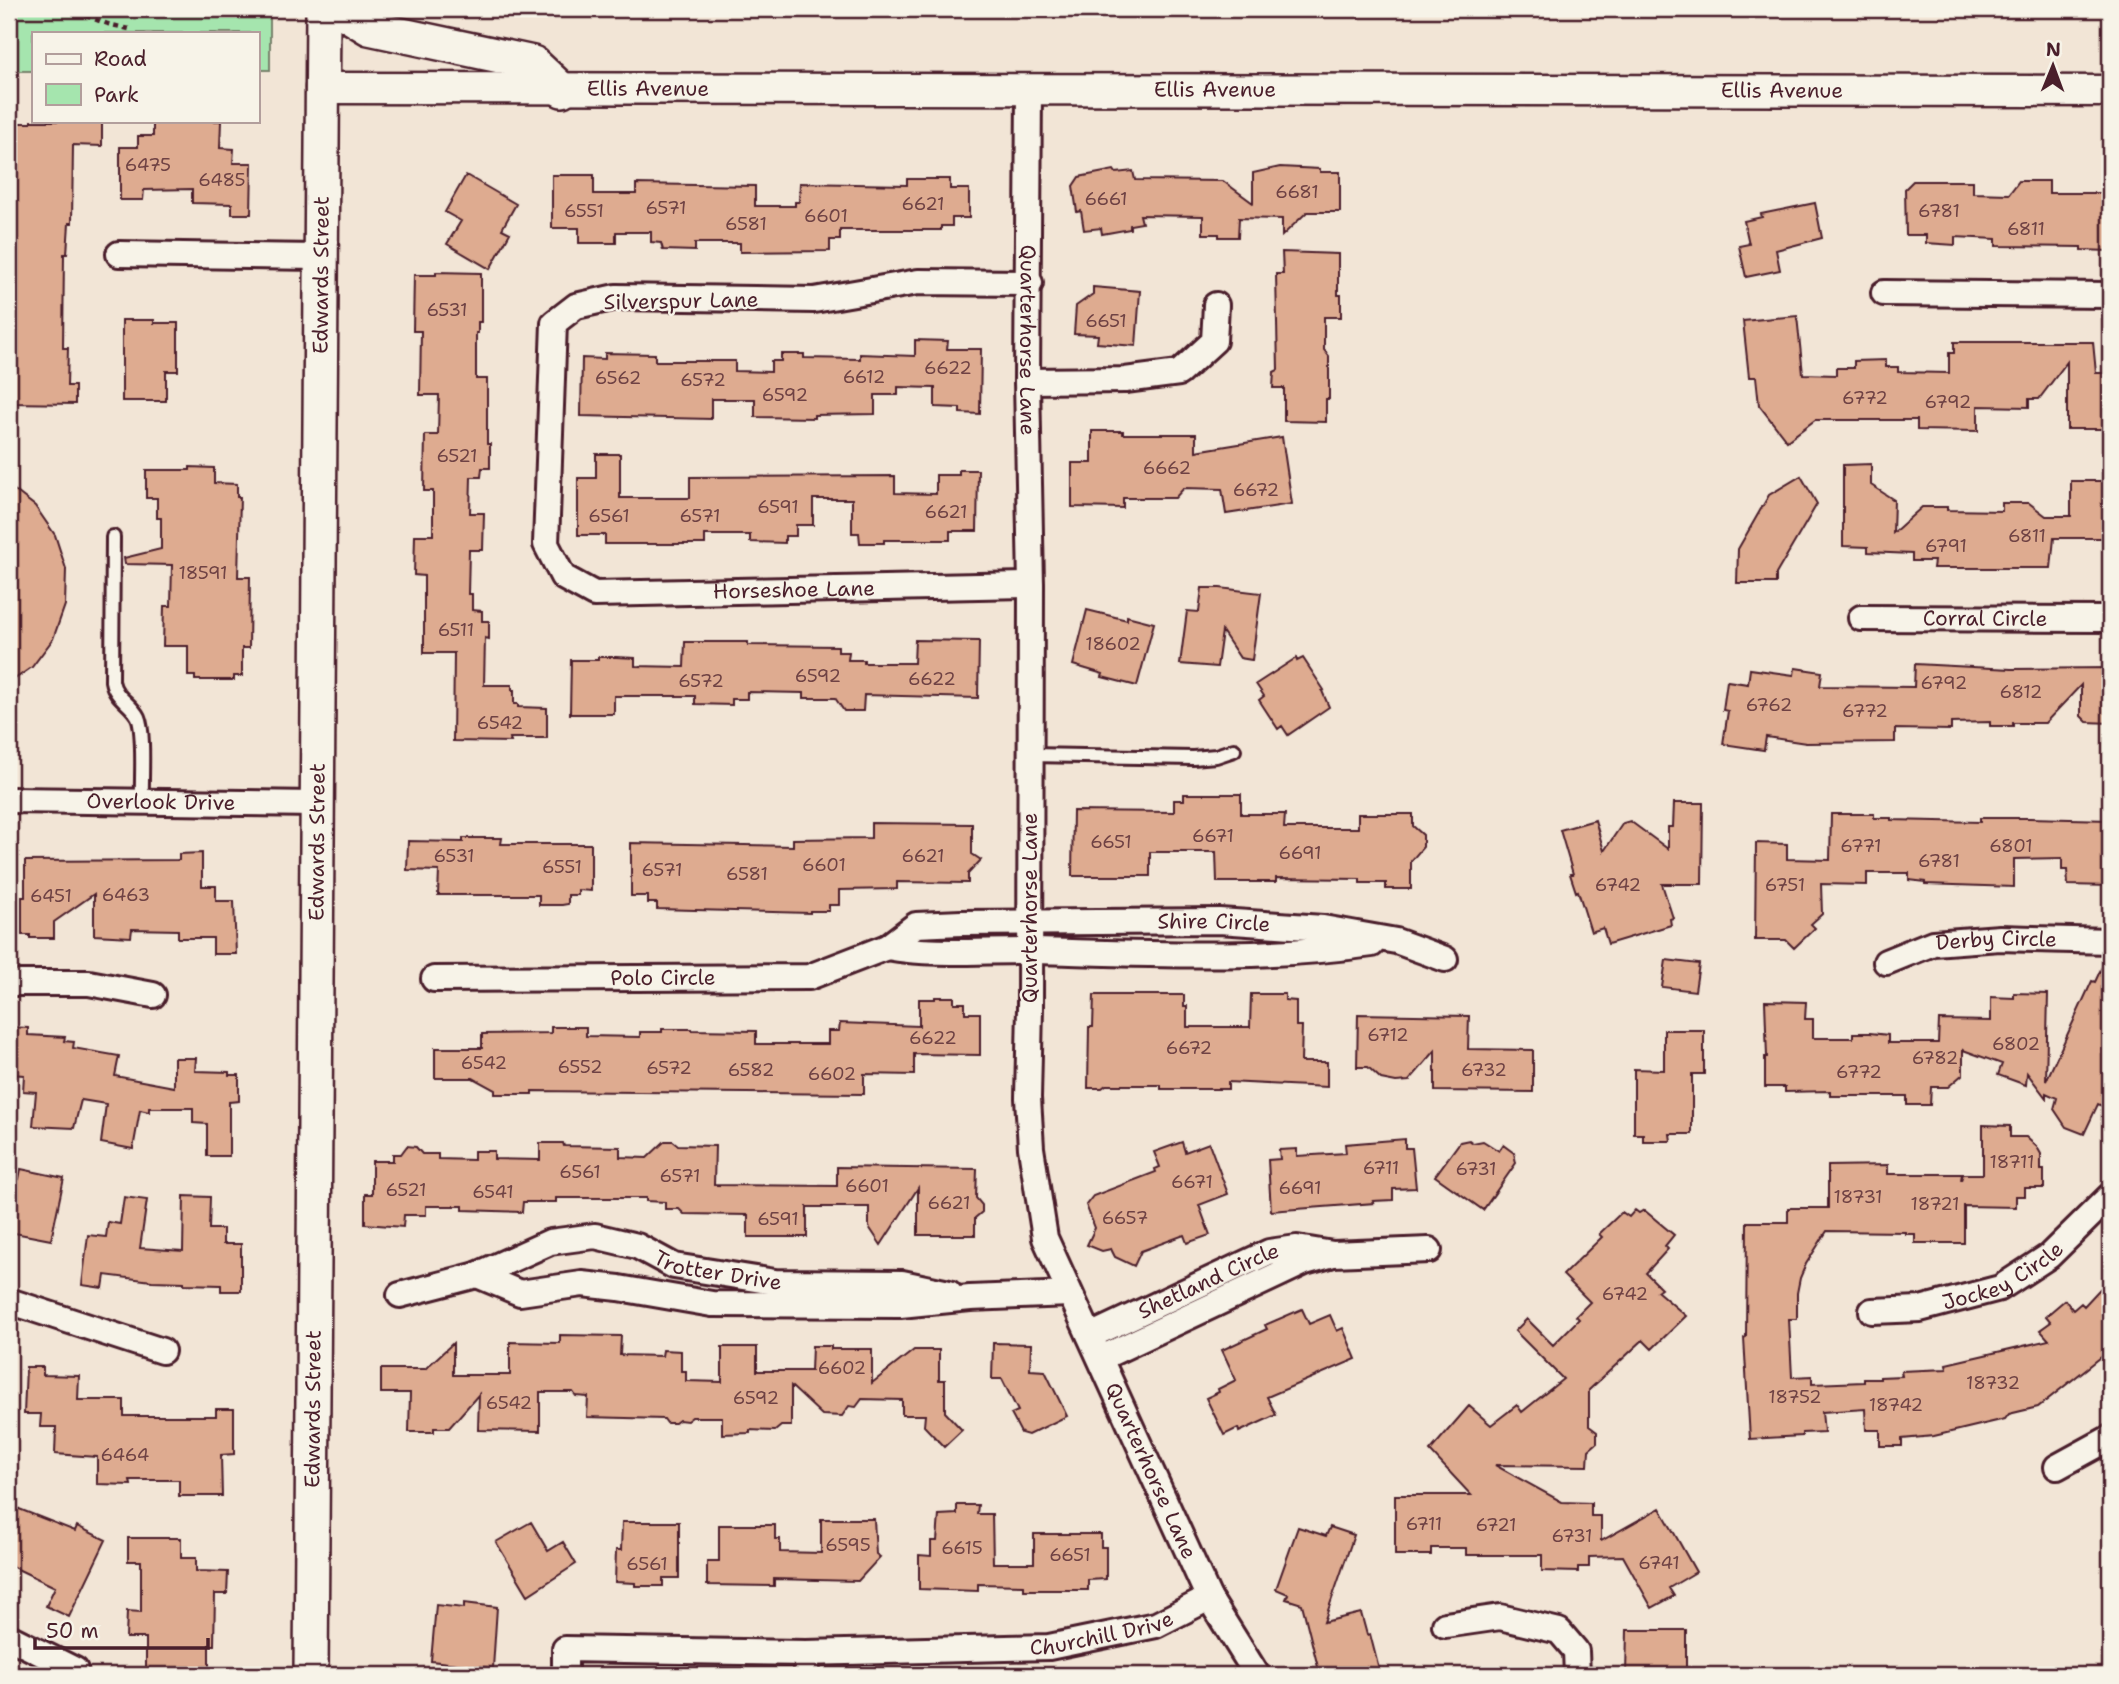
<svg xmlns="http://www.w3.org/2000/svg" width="2119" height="1684" font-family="'Shantell Sans',sans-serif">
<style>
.green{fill:#a5e5ae;stroke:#78826c;stroke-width:2}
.building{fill:#deab90;stroke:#4a1f2b;stroke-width:2}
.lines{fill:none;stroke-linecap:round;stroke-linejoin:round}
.service-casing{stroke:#4a1f2b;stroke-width:18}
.minor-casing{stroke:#4a1f2b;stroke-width:30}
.tertiary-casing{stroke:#4a1f2b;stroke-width:35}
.secondary-casing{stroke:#4a1f2b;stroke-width:38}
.path{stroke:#4a1f2b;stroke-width:4.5;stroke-dasharray:5 5;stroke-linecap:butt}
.service{stroke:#f7f3e8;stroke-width:12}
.minor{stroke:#f7f3e8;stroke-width:24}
.tertiary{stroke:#f7f3e8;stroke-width:30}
.secondary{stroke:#f7f3e8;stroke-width:33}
.labels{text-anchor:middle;stroke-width:5;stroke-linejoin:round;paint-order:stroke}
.number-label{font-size:18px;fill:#6f4244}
.street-label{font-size:21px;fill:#4a1f2b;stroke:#f7f3e8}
</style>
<rect width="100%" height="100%" fill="#f2e5d6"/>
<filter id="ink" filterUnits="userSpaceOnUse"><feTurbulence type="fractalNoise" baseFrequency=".0143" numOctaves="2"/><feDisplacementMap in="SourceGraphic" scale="14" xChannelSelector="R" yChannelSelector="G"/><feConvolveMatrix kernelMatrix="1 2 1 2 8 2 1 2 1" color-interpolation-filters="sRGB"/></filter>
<g filter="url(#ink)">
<path class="green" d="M9 9H270V70H257V33H33V71H9Z"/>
<path class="building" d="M31 121H102V146L73 145 72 223H69L67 254H64L63 348H68L67 386H75V404L9 403V123H31Z
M153 121H221L220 148 234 149 233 163H252L251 214H232V204L192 203V189L144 190 143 200H120V147H138V136H153Z
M1280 167 1320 169V172H1340V212H1307L1282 236V219L1239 218 1238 237H1219V234H1203V216L1140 215 1142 223 1130 225V229L1102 234 1101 228 1084 230 1081 211 1077 212 1073 186 1079 177 1114 170 1116 173 1133 171 1135 180 1223 181 1253 203V173Z
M466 175 516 204 502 229 510 233 490 269 447 244 461 221 445 212Z
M552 175H594V194H636V184L755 186V206H795V202H799L800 183 907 185V179H950V189H969V218H952V226H941V230H840V240H830V251L740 252V243H695V251L663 250 661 243 651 242V232H616V243H579V228H552Z
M1913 181H1973V193L2009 194 2019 181H2049V193H2110V251L2081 250V247L1996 246V239L1955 237V245L1926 243V235H1906L1905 189Z
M1815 203 1822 238 1776 250 1780 270 1746 277 1739 246 1749 244 1744 221 1762 217 1761 214Z
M1282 252 1338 254V295H1341V317H1324V350L1329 356V399H1326V422L1284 421V388H1273L1274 372 1278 370 1276 274H1283Z
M436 272 481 273V322H478V333H476V379H487V444H490V468H482L481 477H471L470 513H484L483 550H469L468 594H472V610L482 611V621H489V639L485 638 484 685H512V690H514V704H518V707L547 708V738H510L511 742 453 741 454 653H424V576L414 575 415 535H433V491H424L425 435H438L439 395H420L421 331H413L414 275H436Z
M1093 287 1140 291 1136 346 1097 343 1098 335 1074 334 1076 306 1093 294Z
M1797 316 1803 374 1836 375V368H1854V361L1886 360V367H1898V372L1949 373V353H1954V342H2093L2096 373H2110V429H2067V362L2039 399H2029V407L1978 406V431L1917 430V420H1815L1787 441 1759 405 1756 377H1749L1743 321Z
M122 320H154V323H178V371H166V401H122Z
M915 340 948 341 947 349H981L980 414 960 413V408L935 407V388L898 387V395H875V414L814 415V418L755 417V399H711V419L581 416 582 358 605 359V353L655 354V361H735V371L771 372V361H781V354H804V358L860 359V354L915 356Z
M1092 431H1123V434H1196V451L1282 437 1292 504 1226 514 1222 489 1184 488 1175 498H1123V508L1072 507V463H1092Z
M596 454H620V498H690V477L895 476V493L936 494V475H959V470H978L977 531H950V540H884V543H860L859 533H852V499H813V525H796V536H785V543L750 542V535H705V544H605V535H578V478H596Z
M1871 464V485L1894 500 1893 533 1922 507H1947V510L2002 511V503H2029L2046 516H2071V481H2110V538H2054L2051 568H1933L1934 561H1912V554L1868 552V547L1843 546V465Z
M190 467 214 468V483L237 484V497H240L238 577H250L249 648H242V676H234V680H195V676H188V646H163L164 606H171L172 565 125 564 124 558 161 549V518H157V498H146V470H190Z
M1801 476 1817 504 1776 574V583H1737L1738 549 1769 495Z
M9 486 35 506 55 535 66 569 65 605 53 639 32 667 9 683Z
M1202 588H1220L1261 593 1252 660 1240 658 1222 631 1217 667 1180 664 1187 611 1199 612Z
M1087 610 1127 620V616L1154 623 1137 686 1102 677 1103 674 1073 665Z
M915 640 979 641 978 698 864 695 863 711H844L835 698H804V693L747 692V699H732V705L695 704V696H614V714H570L571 660H598V657H616L635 658V666L684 667 685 642H748V645L838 646V652H849L848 660H864V663H914Z
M1296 658 1297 661 1303 658 1324 690 1322 691 1329 707 1288 735 1282 726 1278 729 1259 700 1264 696 1256 684Z
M1915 664 2011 669 2110 668V723L2087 722 2081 716V685L2045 723H2013V726H1990V722L1951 723V730L1895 729V742L1806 743 1766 737 1764 750 1723 744 1728 711 1723 710 1727 681 1748 684 1750 669 1794 675 1795 668 1822 672 1820 686 1914 687Z
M1184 794H1241V814H1285L1284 828H1358V814H1413V826L1423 835V847L1411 861V889H1386V883H1360V879L1276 878V882H1217L1216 852H1150V876H1072L1073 811 1174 812V800H1184Z
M1674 803H1703L1702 884H1662L1673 918 1670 919 1671 925 1608 944 1603 928 1591 932 1578 891 1576 892 1570 874H1573L1560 830 1595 820 1604 851 1623 823 1630 821 1668 849V827H1673Z
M1831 814H1874V818H1891V820L1980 822V818H2029L2110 820V886L2068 885 2067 870H2062V858L2014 859V887L1925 884V882L1909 880V873H1867V885L1821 884 1822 914 1811 924 1815 928 1794 948 1786 940H1755L1756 843 1787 844V859L1830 860Z
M871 823 972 824V854L981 860 968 874V883L897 882V889L839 890V905H829V911H810V913L657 909V903H648V896H631V843L793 846V839L871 838Z
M463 838H502L501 844H591V891L578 890V895H568V904L562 905H539V895H438L439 871 407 870 408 841 463 842Z
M202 853V886H216V901H234L236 954H213V938H178V930L132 929 131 937 94 935V894L54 922V938H30V935H22V897H25V861L179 860V854Z
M2107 956H2110V1092L2104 1107 2098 1104 2084 1134 2066 1127 2054 1109 2057 1098 2046 1093V1098L2027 1073 2026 1085 1998 1075 2002 1064 1963 1050V1074L1948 1087H1931L1930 1105H1907V1096H1830V1091L1785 1092V1087H1765V1057H1767L1765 1001 1806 1002 1805 1019H1813V1038H1853V1033H1870L1888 1035V1043H1938L1939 1020 1991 1021V997L2014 998V993L2048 994 2046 1081 2092 981 2095 982Z
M1666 960 1699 964 1695 991 1662 987Z
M1251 994H1285V1000L1296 1001V1026H1302L1301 1062H1327V1087L1228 1082V1089H1161V1085H1106L1102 1088H1088L1089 1027H1093L1094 995H1184V1006H1187V1027H1250Z
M935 997H954V1003H965V1013H980V1055L914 1054V1075L864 1074V1094L532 1091V1094H495V1090L473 1078H435V1048H482V1034L551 1033V1027H586V1036L640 1037V1032H662V1029H692V1030L756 1031V1044H828V1031H839L840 1023 919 1026V999H935Z
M1358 1014 1469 1016 1468 1049 1533 1050V1092L1435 1091V1051L1409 1081 1396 1082 1381 1079 1368 1067H1357Z
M9 1027 28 1028V1035L65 1037 64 1041 74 1042 73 1048 119 1056 115 1076 174 1087V1058H196L195 1071 229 1072V1075H239V1101L229 1102V1156H207V1124L193 1123V1108H149V1112L140 1110 133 1149 101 1143 106 1104 81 1100 74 1128 33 1126 36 1092 23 1091 24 1075 9 1074Z
M1664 1030H1704V1074H1692V1134H1670L1671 1141H1643V1134H1634V1069L1664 1070Z
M1983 1125 2010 1126V1137H2026L2037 1147 2041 1154V1170H2044V1188H2025V1196H2016V1207L1964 1206V1243H1915V1234H1905V1232L1827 1231 1806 1264 1800 1278 1797 1293V1319H1789L1792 1377 1812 1376V1384L1864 1382V1379H1880V1377L1902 1376 1901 1371 1947 1369 1946 1364 2049 1340 2040 1330 2051 1322 2046 1316 2065 1300 2073 1310 2081 1303 2084 1306 2110 1278V1350L2038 1407 2009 1414 2005 1419 1934 1436 1902 1439V1446H1880V1430H1866L1865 1409 1822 1412 1824 1432 1802 1433V1436L1750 1439 1744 1338 1746 1337 1747 1222H1788V1208H1828V1166L1888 1165V1174H1962L1961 1180 1963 1174H1983Z
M1405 1139V1148H1412L1416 1188 1393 1189V1200L1373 1201 1374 1203 1271 1211 1268 1160 1280 1159 1279 1150 1297 1149V1156L1346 1153 1345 1144Z
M1469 1140 1473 1143 1483 1141 1499 1151 1503 1145 1514 1153 1516 1163 1483 1210 1435 1176 1460 1142Z
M665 1141H673L678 1145 715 1146 714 1185 837 1186V1167L977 1169 976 1198 982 1205V1212L975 1218V1235H918V1188L881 1245 869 1227V1207H807V1237H748V1215L684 1214 679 1209H665V1202L646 1201V1198H556V1202H523L522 1212 463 1210V1206H426V1215H404L403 1227 365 1224V1194H372V1161H393V1154H401L407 1146 416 1147 422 1154H438V1159L474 1160V1151H494V1159L540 1160V1143H563L564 1146 620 1147V1157L647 1158Z
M1182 1142 1185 1152 1209 1143 1228 1194 1199 1205 1210 1235 1187 1243 1184 1235 1141 1251 1134 1266 1115 1257 1111 1249 1102 1251 1087 1245 1095 1228 1086 1205 1093 1196 1156 1172 1155 1169 1160 1167 1154 1152Z
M21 1169 64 1178 51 1240 9 1232V1177L19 1179Z
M184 1196 210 1197 209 1229H223V1244H241V1291H221V1285L184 1284V1282L152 1281 105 1275 103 1288 82 1285 88 1235 106 1237 108 1222 120 1224 124 1197 147 1200 140 1248 183 1251Z
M1635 1210 1639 1213 1644 1210 1674 1235 1665 1246 1668 1249 1646 1273 1661 1288 1657 1291 1686 1316 1652 1349 1643 1340 1589 1390V1426L1597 1432V1443L1589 1450 1588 1466 1495 1465 1562 1502 1591 1503V1516H1601V1541L1660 1508 1696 1572 1669 1588 1674 1596 1652 1608 1623 1556 1589 1557V1567H1578V1572L1542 1571V1555H1466V1548H1431V1555H1395V1495H1471L1430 1451 1469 1406 1491 1425 1517 1405 1522 1412 1563 1379 1515 1331 1527 1319 1553 1345 1579 1319 1576 1316 1590 1302 1563 1275 1602 1237 1599 1234 1622 1212 1629 1217Z
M1302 1309 1309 1324 1330 1315 1337 1331 1343 1328 1356 1359 1267 1397 1276 1415 1239 1432 1238 1428 1224 1435 1206 1398 1219 1392 1218 1389 1236 1380 1222 1350 1267 1329 1265 1325Z
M560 1335 621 1336 620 1355 662 1356 663 1350 681 1351V1371H686V1381L722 1382V1347H757V1371H811L812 1346H831V1349H872V1383L914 1350H939V1380H945V1412L962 1430 944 1447 924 1426 925 1415H902V1400L862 1399 856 1407 849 1406 842 1416 822 1415 791 1386V1426H781L775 1431 750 1430V1433L722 1434V1417H692L687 1421 679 1420 675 1423H667L664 1419 587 1417 588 1397 576 1396 573 1392H540V1431L478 1430 479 1394 449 1428H434V1432H409L410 1393H381V1369H425L453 1343V1375H510V1342L560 1343Z
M993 1343 1031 1344 1030 1370 1045 1371 1067 1416 1028 1435 1021 1433 1011 1414 1018 1411 1002 1379H992Z
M26 1367H43V1375L79 1376 78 1400H124V1416H216V1409H234V1454L221 1455 222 1496H179V1480H130L131 1485 97 1484V1457L55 1454 56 1427H40L41 1414H24Z
M9 1505 75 1531 77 1526 106 1540 69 1617 46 1606 55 1587 9 1565Z
M957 1505H978L977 1514H992L993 1563H1034V1534H1101V1547H1106V1579L1088 1580V1590H1024V1585L978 1584V1591L919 1589V1555L931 1556V1541H937L939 1515 957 1514Z
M821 1519H874L876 1554 880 1557 858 1581 774 1579V1586L707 1585V1561H719V1525H775V1539H780V1552L821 1553Z
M531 1522 548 1551 563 1542 576 1564 528 1595 496 1542Z
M622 1522H679V1578H663V1586H635V1583L615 1582 616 1550H621Z
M1298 1527 1326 1536 1330 1527 1354 1535 1324 1622 1361 1613 1367 1635 1370 1634 1379 1669 1354 1675H1320L1302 1604 1286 1599 1288 1594 1276 1589Z
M128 1538H181V1558H196V1571L228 1572 227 1594H215L214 1645H209V1668H180V1675H149V1668H146V1638H126L127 1611 141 1612V1561H128Z
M464 1603 497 1607 493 1668 431 1661 436 1605 464 1608Z
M1627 1630H1686V1674L1626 1675Z"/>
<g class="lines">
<g class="service-casing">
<path id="service" d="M113 537 112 681C115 698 131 703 138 717 145 733 141 782 142 801
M1030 755 1193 758 1216 756 1234 750"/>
</g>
<g class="minor-casing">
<g id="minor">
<path id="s1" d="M1029 90 1027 381 1031 585 1030 1008 1028 1098 1031 1148 1045 1238 1209 1598 1257 1675"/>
<path d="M119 254 319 257"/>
<path id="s2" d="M1030 283 918 282 814 300 616 297 576 306 554 323 546 544 563 577 594 594 1031 585"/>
<path d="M1884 293 2110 295"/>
<path d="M1027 381 1125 380 1179 373 1214 341 1216 305"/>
<path id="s3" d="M1861 618 2110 619"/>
<path id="s4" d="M9 800 315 804"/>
<path d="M887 947C937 956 986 950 1036 951 1149 954 1260 960 1372 944"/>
<path id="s5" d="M1886 962 1933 943 2000 938 2110 941"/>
<path id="s6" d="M434 979 809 977 887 947 916 925 961 923 1219 921 1323 928 1396 941 1445 959"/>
<path d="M9 983H89L153 995"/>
<path d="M477 1275 520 1293 582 1284 619 1288 712 1304 900 1305 970 1298 1070 1294"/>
<path id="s7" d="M400 1295 477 1275 550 1242 595 1236 637 1246 674 1266 775 1282 902 1283 949 1293"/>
<path d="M9 1301 162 1351"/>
<path id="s8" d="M1872 1311 1920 1309 2000 1288 2049 1256 2110 1196"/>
<path id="s9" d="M1090 1336 1269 1252 1297 1248 1333 1254 1429 1250"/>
<path d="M1101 1358 1305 1262 1330 1255"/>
<path d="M2057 1467 2110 1438"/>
<path d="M1445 1625 1500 1617 1559 1631 1576 1651 1577 1675"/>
<path d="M9 1637 75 1670"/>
<path id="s10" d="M565 1675V1649L806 1653 1049 1647 1156 1625 1209 1598"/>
<path d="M806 1675V1653"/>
</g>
</g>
<g class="tertiary-casing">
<g id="tertiary">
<path id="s11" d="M321 88 2110 91"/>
</g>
</g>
<g class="secondary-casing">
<g id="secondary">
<path d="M338 9 369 28 533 63 562 90"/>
<path id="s12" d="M311 1675 323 9"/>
</g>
</g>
<path class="path" d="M67 9 108 24 133 30"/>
<use href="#service" class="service"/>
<use href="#minor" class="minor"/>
<use href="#tertiary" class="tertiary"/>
<use href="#secondary" class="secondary"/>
</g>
</g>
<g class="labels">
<g class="number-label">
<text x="148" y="171">6475</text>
<text x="222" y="186">6485</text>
<text x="1297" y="198">6681</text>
<text x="1106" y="205">6661</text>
<text x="923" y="210">6621</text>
<text x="666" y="214">6571</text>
<text x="584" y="217">6551</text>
<text x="1939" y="217">6781</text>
<text x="826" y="222">6601</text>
<text x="746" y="230">6581</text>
<text x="2026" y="235">6811</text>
<text x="447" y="316">6531</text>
<text x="1106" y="327">6651</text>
<text x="948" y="374">6622</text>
<text x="864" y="383">6612</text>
<text x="618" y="384">6562</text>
<text x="703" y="386">6572</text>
<text x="785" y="401">6592</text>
<text x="1865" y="404">6772</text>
<text x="1948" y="408">6792</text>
<text x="457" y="462">6521</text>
<text x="1167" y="474">6662</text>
<text x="1256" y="496">6672</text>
<text x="778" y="513">6591</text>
<text x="946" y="518">6621</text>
<text x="609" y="522">6561</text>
<text x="700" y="522">6571</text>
<text x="2027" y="542">6811</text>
<text x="1946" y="552">6791</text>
<text x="203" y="579">18591</text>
<text x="456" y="636">6511</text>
<text x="1113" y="650">18602</text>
<text x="818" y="682">6592</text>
<text x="932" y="685">6622</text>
<text x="701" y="687">6572</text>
<text x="1944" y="689">6792</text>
<text x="2021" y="698">6812</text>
<text x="1769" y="711">6762</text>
<text x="1865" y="717">6772</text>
<text x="500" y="729">6542</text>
<text x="1213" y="842">6671</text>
<text x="1111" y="848">6651</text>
<text x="1861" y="852">6771</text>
<text x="2011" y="852">6801</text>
<text x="1300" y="859">6691</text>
<text x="454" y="862">6531</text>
<text x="923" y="862">6621</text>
<text x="1939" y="867">6781</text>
<text x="824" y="871">6601</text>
<text x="562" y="873">6551</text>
<text x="662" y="876">6571</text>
<text x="747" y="880">6581</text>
<text x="1618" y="891">6742</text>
<text x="1785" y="891">6751</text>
<text x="126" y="901">6463</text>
<text x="51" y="902">6451</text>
<text x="1388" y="1041">6712</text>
<text x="933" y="1044">6622</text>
<text x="2016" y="1050">6802</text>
<text x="1189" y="1054">6672</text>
<text x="1935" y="1064">6782</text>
<text x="484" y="1069">6542</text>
<text x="580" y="1073">6552</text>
<text x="669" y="1074">6572</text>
<text x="751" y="1076">6582</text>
<text x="1484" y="1076">6732</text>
<text x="1859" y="1078">6772</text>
<text x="832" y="1080">6602</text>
<text x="2012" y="1168">18711</text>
<text x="1381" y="1174">6711</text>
<text x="1476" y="1175">6731</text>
<text x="580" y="1178">6561</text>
<text x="680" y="1182">6571</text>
<text x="1192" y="1188">6671</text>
<text x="867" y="1192">6601</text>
<text x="1300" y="1194">6691</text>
<text x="406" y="1196">6521</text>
<text x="493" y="1198">6541</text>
<text x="1858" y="1203">18731</text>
<text x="949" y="1209">6621</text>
<text x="1935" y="1210">18721</text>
<text x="1125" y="1224">6657</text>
<text x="778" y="1225">6591</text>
<text x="1625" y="1300">6742</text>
<text x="842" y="1374">6602</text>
<text x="1993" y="1389">18732</text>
<text x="1795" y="1403">18752</text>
<text x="756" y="1404">6592</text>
<text x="509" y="1409">6542</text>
<text x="1896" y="1411">18742</text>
<text x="125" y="1461">6464</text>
<text x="1424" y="1530">6711</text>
<text x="1496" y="1531">6721</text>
<text x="1572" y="1542">6731</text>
<text x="848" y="1551">6595</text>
<text x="962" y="1554">6615</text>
<text x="1070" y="1561">6651</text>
<text x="1659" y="1569">6741</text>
<text x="647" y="1570">6561</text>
</g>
<g class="street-label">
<text dy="7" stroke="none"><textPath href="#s11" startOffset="327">Ellis Avenue</textPath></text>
<text dy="7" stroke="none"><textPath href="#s11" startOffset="894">Ellis Avenue</textPath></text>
<text dy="7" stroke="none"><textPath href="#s11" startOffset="1461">Ellis Avenue</textPath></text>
<text dy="7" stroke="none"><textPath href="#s12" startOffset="1400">Edwards Street</textPath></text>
<text transform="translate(681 301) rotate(-1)" y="7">Silverspur Lane</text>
<text dy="7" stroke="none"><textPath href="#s1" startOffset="250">Quarterhorse Lane</textPath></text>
<text dy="7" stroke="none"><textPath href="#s2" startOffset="978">Horseshoe Lane</textPath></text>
<text dy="7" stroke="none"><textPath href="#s3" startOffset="124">Corral Circle</textPath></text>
<text dy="7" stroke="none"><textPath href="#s4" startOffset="152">Overlook Drive</textPath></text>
<text dy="7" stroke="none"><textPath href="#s12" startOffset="833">Edwards Street</textPath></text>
<text transform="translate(1030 908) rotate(-90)" y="7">Quarterhorse Lane</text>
<text dy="7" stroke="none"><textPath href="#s6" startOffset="793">Shire Circle</textPath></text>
<text dy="7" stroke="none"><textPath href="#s5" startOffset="114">Derby Circle</textPath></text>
<text dy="7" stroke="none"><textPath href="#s6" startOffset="229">Polo Circle</textPath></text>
<text dy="7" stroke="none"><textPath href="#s7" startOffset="334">Trotter Drive</textPath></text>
<text dy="7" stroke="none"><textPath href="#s8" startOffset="138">Jockey Circle</textPath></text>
<text dy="7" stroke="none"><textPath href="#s9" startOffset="131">Shetland Circle</textPath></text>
<text dy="7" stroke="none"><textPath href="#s12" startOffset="266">Edwards Street</textPath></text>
<text dy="7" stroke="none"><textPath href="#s1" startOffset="1405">Quarterhorse Lane</textPath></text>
<text dy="7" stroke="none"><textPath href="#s10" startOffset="564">Churchill Drive</textPath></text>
</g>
</g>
<rect width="2119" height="1684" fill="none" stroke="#f7f3e8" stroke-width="35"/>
<rect x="18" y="18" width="2084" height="1649" fill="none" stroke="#4a1f2b" stroke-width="2.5" filter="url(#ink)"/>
<rect x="32" y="32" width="228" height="91" fill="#f7f3e8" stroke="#b29e9c" stroke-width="2"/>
<rect x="46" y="54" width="35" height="10" fill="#f7f3e8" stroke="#b29e9c" stroke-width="2"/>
<text x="94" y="66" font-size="21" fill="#4a1f2b">Road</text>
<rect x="46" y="84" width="35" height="21" fill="#a5e5ae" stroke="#b29e9c" stroke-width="2"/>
<text x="94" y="102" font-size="21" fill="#4a1f2b">Park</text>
<g transform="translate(2053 66) rotate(1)" stroke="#f7f3e8" stroke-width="5" paint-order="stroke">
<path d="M0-5L12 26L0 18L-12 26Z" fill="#4a1f2b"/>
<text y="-10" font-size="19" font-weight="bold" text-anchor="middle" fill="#4a1f2b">N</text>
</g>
<path d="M35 1638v10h173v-10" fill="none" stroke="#4a1f2b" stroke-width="3.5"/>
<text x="46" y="1638" font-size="21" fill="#4a1f2b" stroke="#f7f3e8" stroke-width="5" paint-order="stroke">50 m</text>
</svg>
